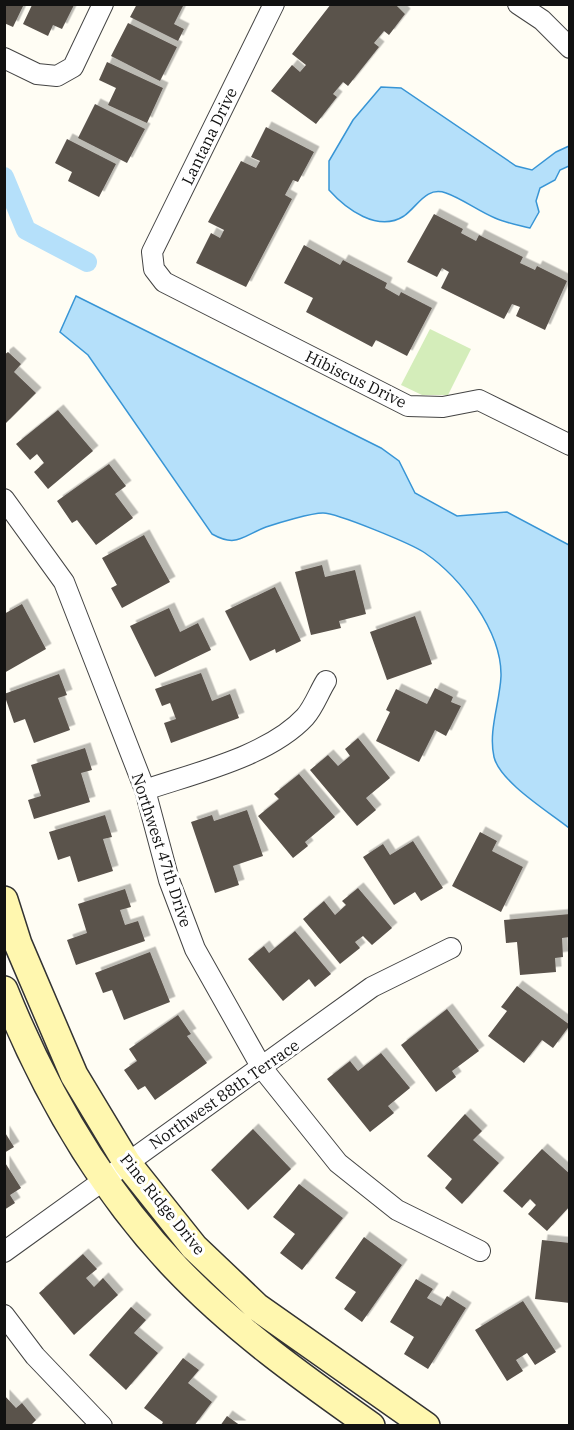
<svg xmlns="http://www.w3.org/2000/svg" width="574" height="1430" font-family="'IBM Plex Serif',serif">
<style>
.green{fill:#d4edba}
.water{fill:#b5e0fa;stroke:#3895d5;stroke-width:1.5}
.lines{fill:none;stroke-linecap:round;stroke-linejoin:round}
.canal{stroke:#b5e0fa;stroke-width:20}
.building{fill:#5a524c;filter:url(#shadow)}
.street-casing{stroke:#444;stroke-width:22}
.secondary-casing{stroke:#333;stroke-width:30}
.street{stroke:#fff;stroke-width:20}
.secondary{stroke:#fff7af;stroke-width:27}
.labels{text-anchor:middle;stroke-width:6;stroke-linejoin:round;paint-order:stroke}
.street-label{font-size:16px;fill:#111;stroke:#fff}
</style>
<defs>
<filter id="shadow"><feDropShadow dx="5.5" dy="-5.5" stdDeviation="0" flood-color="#0004"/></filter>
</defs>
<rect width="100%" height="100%" fill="#fffdf4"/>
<path class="green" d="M430 329 471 349 448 395H422L401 385Z"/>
<path class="water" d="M381 87 401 88 516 166 532 170 556 152 569 146V166L560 170 555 180 540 188 536 201 539 212 530 228C518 225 506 223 495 218 478 211 463 199 446 193 426 186 418 206 404 216 378 233 346 209 329 190V161L353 120Z
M76 296 381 448 399 461 415 493 457 516 507 512 569 545V828C549 812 500 782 494 757 488 731 500 702 501 676 502 631 460 577 425 553 412 544 337 513 323 513 311 513 278 523 266 527 242 536 237 548 212 534L88 355 60 332Z"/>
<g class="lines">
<path class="canal" d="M4 177 26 230 87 262"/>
</g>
<path class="building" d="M4 4H24L13 27 4 23Z
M137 4H184L174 24 184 29 178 41 130 17Z
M331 4H395L405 14 389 35 384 31 374 43 379 47 348 86 343 82 333 94 337 97 316 124 271 91 292 65 300 72 306 65 292 54Z
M32 5H74L62 29 53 25 48 36 23 24Z
M128 23 177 47 160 81 111 56Z
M107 62 163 88 147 123 108 105 116 88 99 80Z
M95 104 145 129 127 163 78 138Z
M266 127 314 152 298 182 293 180 285 195 292 199 246 287 196 263 211 233 220 238 224 230 208 222 241 161 256 168 260 161 251 157Z
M67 139 116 164 99 197 68 181 72 172 55 163Z
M434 214 463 229 461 233 476 241 479 235 523 257 520 263 535 270 537 266 567 281 545 330 516 316 520 307 512 304 504 319 441 288 449 272 442 268 437 277 407 262Z
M304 245 340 265 343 260 387 283 385 288 399 296 401 292 432 308 407 356 376 340 372 347 306 312 313 298 284 283Z
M8 352 21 364 14 372 36 393 4 425V355Z
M58 410 93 451 48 489 34 472 44 463 37 454 30 460 16 444Z
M109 464 126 486 115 494 133 518 96 545 77 520 72 523 57 501Z
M144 535 170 582 122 608 111 588 117 585 102 558Z
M322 565 325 577 355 570 366 614 339 621 341 628 311 635 295 572Z
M275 587 301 641 276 653 275 649 250 661 225 611Z
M22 604 46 649 4 673V614Z
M169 608 180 632 198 623 211 650 155 677 130 626Z
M415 616 432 664 387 680 370 632Z
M201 673 212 701 230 694 239 718 171 743 164 723 176 719 170 703 162 706 155 689Z
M59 674 67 695 58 698 70 730 34 743 25 719 14 723 4 694Z
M435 688 453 697 451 702 461 706 446 736 435 730 419 762 376 741 390 712 386 710 396 689 427 704Z
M358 738 390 778 366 798 376 810 357 826 310 770 328 755 338 766 350 756 345 749Z
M85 748 92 770 81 773 90 802 34 819 28 800 41 796 31 765Z
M299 774 335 817 305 842 308 846 293 858 258 816 279 799 274 794Z
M247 810 263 856 233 866 239 885 215 893 191 822 212 815 214 821Z
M105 815 112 837 103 839 113 871 78 882 70 856 58 860 49 832Z
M480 832 497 841 492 851 523 867 501 912 452 886Z
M413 841 443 888 421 901 415 892 394 905 363 857 383 844 390 855Z
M358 888 392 928 372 945 363 936 355 942 360 948 340 964 303 919 324 901 335 915 346 905 342 901Z
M125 889 131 907 120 910 125 925 138 921 145 941 76 965 67 940 87 933 78 904Z
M570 914V937L562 938 563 957 555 958 556 972 520 975 517 942 506 943 504 920Z
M295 931 331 974 315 987 309 979 283 1001 248 959 264 946 269 953Z
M150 952 170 1002 124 1020 112 990 103 993 95 973Z
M517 986 570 1025 553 1048 542 1040 524 1063 488 1036 507 1011 501 1007Z
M447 1009 479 1051 452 1071 456 1077 436 1092 401 1045Z
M178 1015 191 1034 187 1036 207 1063 155 1100 145 1086 138 1090 124 1070 137 1061 129 1049Z
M381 1053 410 1088 388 1106 394 1113 370 1132 327 1079 350 1061 358 1071Z
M465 1114 482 1131 473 1140 499 1163 462 1204 445 1188 452 1179 427 1156Z
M253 1129 291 1169 248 1210 211 1170Z
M4 1131 14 1147 4 1153Z
M542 1149 570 1174V1206L547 1231 528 1214 536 1205 530 1199 522 1208 503 1191Z
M4 1161 21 1188 10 1195 15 1203 4 1210Z
M299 1184 343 1218 302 1270 280 1253 295 1234 273 1217Z
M364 1237 402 1265 362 1322 344 1309 356 1292 335 1278Z
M542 1240 570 1243V1303L535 1299Z
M83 1254 97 1269 86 1278 94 1287 103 1278 118 1295 74 1335 39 1293Z
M416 1279 433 1289 427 1298 441 1306 447 1296 466 1308 428 1369 404 1354 414 1337 390 1322Z
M523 1301 556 1352 535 1365 527 1353 516 1360 523 1371 507 1381 475 1330Z
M131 1307 146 1320 134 1333 158 1353 126 1390 89 1355Z
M183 1358 199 1370 188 1383 212 1402 194 1426H161L163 1422 144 1408Z
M4 1395 16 1408 22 1403 36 1420 30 1426H4Z
M227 1416 241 1426H220Z"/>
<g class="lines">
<g class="street-casing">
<path id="street" d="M274 4 152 252 154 269 164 282 408 406 443 407 479 400 570 445
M518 4 542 20 570 48
M4 58 37 74 57 76 73 67 103 4
M4 499 64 582 145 790 169 880 195 949 262 1068 338 1163 397 1210 480 1251
M145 790C195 773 269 756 305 717 314 707 319 692 326 681
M4 1252 372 987 451 948
M4 1315 35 1356 102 1426"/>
</g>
<g class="secondary-casing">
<path id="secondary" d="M4 900 18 944 74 1075 127 1163 194 1247 257 1307 426 1426
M4 990C45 1092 100 1188 176 1268 234 1329 303 1378 371 1426"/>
</g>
<use href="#street" class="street"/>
<use href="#secondary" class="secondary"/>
</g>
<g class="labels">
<g class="street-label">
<text transform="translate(209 136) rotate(-64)" y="6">Lantana Drive</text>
<text transform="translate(356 379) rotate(26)" y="6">Hibiscus Drive</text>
<text transform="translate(162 850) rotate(72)" y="6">Northwest 47th Drive</text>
<text transform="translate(224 1094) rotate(-35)" y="6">Northwest 88th Terrace</text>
<text transform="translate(163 1204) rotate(51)" y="6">Pine Ridge Drive</text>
</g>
</g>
<rect width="574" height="1430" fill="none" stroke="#111111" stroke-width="12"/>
</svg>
